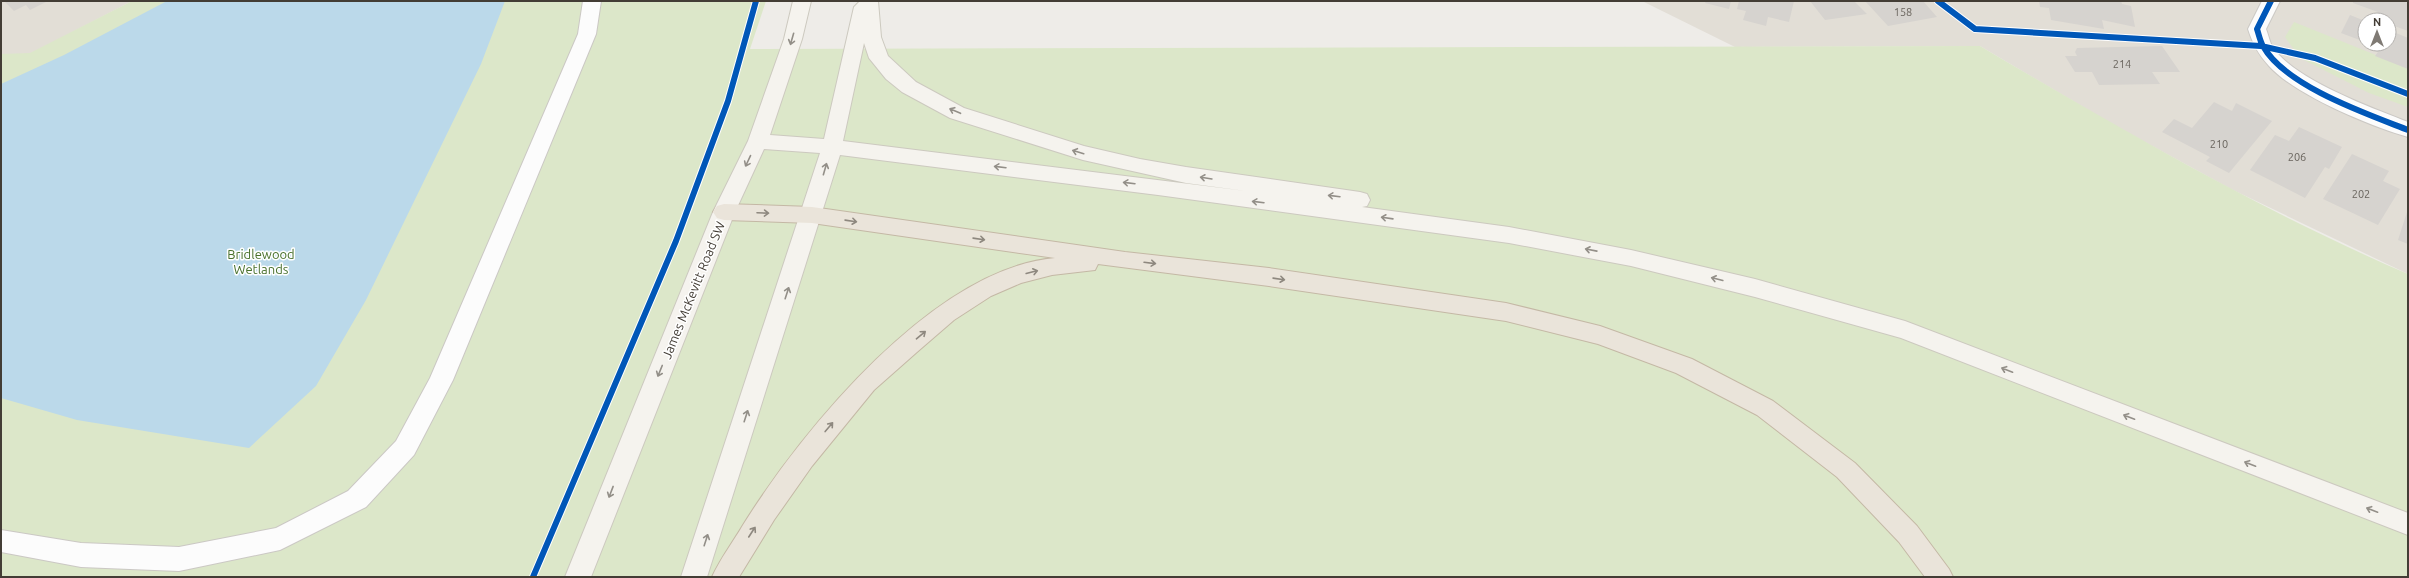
<svg xmlns="http://www.w3.org/2000/svg" width="2409" height="578" font-family="Ubuntu,sans-serif">
<style>
.residential{fill:#e2ded6;fill-rule:evenodd}
.green{fill:#dce7c9}
.water{fill:#bbd9ea}
.building{fill:#d6d3cf}
.lines{fill:none;stroke-linecap:round;stroke-linejoin:round}
.lane-casing{stroke:#cbc8c4;stroke-width:2}
.street-casing{stroke:#cbc8c4;stroke-width:2}
.secondary-casing{stroke:#ccc9bf;stroke-width:2}
.highway-casing{stroke:#c4b8a5;stroke-width:2}
.lane{fill:#fcfcfc;fill-rule:evenodd}
.street{fill:#fcfcfc;fill-rule:evenodd}
.secondary{fill:#f5f3ee;fill-rule:evenodd}
.highway{fill:#eae4da;fill-rule:evenodd}
.cycleway-casing{stroke:#fff;stroke-width:8}
.cycleway{stroke:#0057b8;stroke-width:6}
.oneway{stroke:#938f88}
.oneway2{stroke:#8e887f}
.labels{text-anchor:middle;stroke-width:3;stroke-linejoin:round;paint-order:stroke}
.number-label{font-size:11px;fill:#69645d}
.park-label{font-size:13px;fill:#49712d;stroke:#fff}
.street-label{font-size:13px;fill:#433d35;stroke:#fff}
</style>
<rect width="100%" height="100%" fill="#eeece8"/>
<path class="residential" d="M1 1H132L30 54H1Z
M1642 1H2408V274L2231 189 2112 124 1980 46 1735 47ZM2365 20H2389V44H2365Z"/>
<path class="green" d="M132 1H766L750 49 1980 46C2119 128 2259 210 2408 274V577H1V54L30 53Z
M2294 22 2408 68V107L2369 93 2300 58 2285 37Z"/>
<path class="water" d="M167 1H505L481 64 366 300 316 386 249 448 77 420 1 398V84L64 55Z"/>
<path class="building" d="M4 1H48L30 10 26 5 14 11Z
M1706 1H1731L1729 9 1705 3Z
M1739 1H1794L1789 22 1768 17 1766 26 1743 20 1746 11 1737 9Z
M1810 1H1854L1867 14 1825 20Z
M1865 1H1923L1937 17 1888 26Z
M2039 1H2121L2122 4 2131 6 2135 27 2102 20 2104 29 2051 20 2049 8 2040 7Z
M2353 1H2402L2408 3V31L2389 24V20L2375 19 2378 12 2353 3Z
M2350 15 2365 21V42L2341 33Z
M2389 30 2408 38V69L2375 56 2378 52 2367 48 2368 44H2389Z
M2162 46 2180 72H2152L2160 84 2099 85 2092 72H2075L2065 56H2077L2075 52 2077 48Z
M2214 102 2232 111 2236 103 2272 121 2229 173 2206 161 2210 157 2162 132 2174 119 2192 128Z
M2299 127 2342 147 2329 169 2325 167 2305 198 2250 170 2275 135 2289 141Z
M2352 154 2389 171 2383 181 2400 189 2378 225 2323 199Z
M2408 209V244L2398 240Z"/>
<g class="lines">
<g class="lane-casing">
<path id="lane" d="M583 1H601L596 34 453 380 414 455 366 507 280 550 179 571 81 567 1 552V530L81 543 179 547 276 528 348 491 396 441 430 378 578 34Z"/>
</g>
<g class="street-casing">
<path id="street" d="M2262 1H2280L2266 29C2268 34 2269 39 2271 44 2289 78 2372 108 2408 122V137C2370 126 2295 95 2269 66 2258 54 2253 44 2248 29Z"/>
</g>
<g class="secondary-casing">
<path id="secondary" d="M793 1H811L802 39 770 135 824 139 854 7 860 1H878L881 37 888 56 916 82 964 108 1084 146 1140 159 1186 167 1360 192 1367 194 1370 200 1367 206 1362 207 1509 227 1631 250 1755 279 1905 321 2408 513V535L1901 338 1755 297 1631 266 1509 243 1158 195 840 155 707 577H681L820 153 764 149 735 212 591 577H565L713 212 748 141 784 39ZM864 43 869 58 886 79 902 92 950 118 1083 160 1186 183 1246 191 843 141Z"/>
</g>
<g class="highway-casing">
<path id="highway" d="M724 204 812 207 1125 252 1269 268 1506 303 1600 326 1692 359 1773 401 1855 463 1917 526 1949 569 1953 577H1925L1899 542 1837 477 1757 415 1676 373 1598 344 1506 321 1269 286 1098 264 1095 270 1052 275 1021 283 991 296 954 320 917 352 874 390 812 466 774 520 739 577H712C720 559 733 542 743 525 803 429 935 268 1055 258L812 223 724 220 717 218 713 212 717 206Z"/>
</g>
<use href="#lane" class="lane"/>
<use href="#street" class="street"/>
<use href="#secondary" class="secondary"/>
<use href="#highway" class="highway"/>
<g class="cycleway-casing">
<path id="cycleway" d="M1938 1 1975 29 2261 46 2315 58 2408 94
M2271 1 2257 29C2259 35 2260 41 2263 46 2285 86 2367 114 2408 130
M533 577 676 241 728 101 756 1"/>
</g>
<use href="#cycleway" class="cycleway"/>
</g>
<defs><path id="oneway-shaft" d="M-6 0H5M1.5-3L5.5 0L1.5 3" fill="none" stroke-width="1.6" stroke-linecap="round" stroke-linejoin="round"/></defs>
<g class="oneway">
<use href="#oneway-shaft" transform="translate(792 39) rotate(106)"/>
<use href="#oneway-shaft" transform="translate(955 111) rotate(-157)"/>
<use href="#oneway-shaft" transform="translate(1078 152) rotate(-163)"/>
<use href="#oneway-shaft" transform="translate(748 161) rotate(115)"/>
<use href="#oneway-shaft" transform="translate(1000 167) rotate(-173)"/>
<use href="#oneway-shaft" transform="translate(825 169) rotate(-74)"/>
<use href="#oneway-shaft" transform="translate(1206 178) rotate(-171)"/>
<use href="#oneway-shaft" transform="translate(1129 183) rotate(-173)"/>
<use href="#oneway-shaft" transform="translate(1334 196) rotate(-173)"/>
<use href="#oneway-shaft" transform="translate(1258 202) rotate(-173)"/>
<use href="#oneway-shaft" transform="translate(1387 218) rotate(-172)"/>
<use href="#oneway-shaft" transform="translate(1591 250) rotate(-169)"/>
<use href="#oneway-shaft" transform="translate(1717 279) rotate(-166)"/>
<use href="#oneway-shaft" transform="translate(787 293) rotate(-72)"/>
<use href="#oneway-shaft" transform="translate(2007 370) rotate(-159)"/>
<use href="#oneway-shaft" transform="translate(660 371) rotate(112)"/>
<use href="#oneway-shaft" transform="translate(746 416) rotate(-72)"/>
<use href="#oneway-shaft" transform="translate(2129 417) rotate(-159)"/>
<use href="#oneway-shaft" transform="translate(2250 464) rotate(-159)"/>
<use href="#oneway-shaft" transform="translate(611 492) rotate(111)"/>
<use href="#oneway-shaft" transform="translate(2372 510) rotate(-159)"/>
<use href="#oneway-shaft" transform="translate(706 540) rotate(-72)"/>
</g>
<g class="oneway2">
<use href="#oneway-shaft" transform="translate(763 213) rotate(2)"/>
<use href="#oneway-shaft" transform="translate(851 221) rotate(8)"/>
<use href="#oneway-shaft" transform="translate(979 239) rotate(8)"/>
<use href="#oneway-shaft" transform="translate(1150 263) rotate(7)"/>
<use href="#oneway-shaft" transform="translate(1032 272) rotate(-14)"/>
<use href="#oneway-shaft" transform="translate(1279 279) rotate(8)"/>
<use href="#oneway-shaft" transform="translate(921 335) rotate(-40)"/>
<use href="#oneway-shaft" transform="translate(829 427) rotate(-50)"/>
<use href="#oneway-shaft" transform="translate(752 532) rotate(-57)"/>
</g>
<g class="labels">
<g class="number-label">
<text x="1903" y="16">158</text>
<text x="2122" y="68">214</text>
<text x="2219" y="148">210</text>
<text x="2297" y="161">206</text>
<text x="2361" y="198">202</text>
</g>
<g class="park-label">
<text x="261" y="259">Bridlewood<tspan x="261" dy="15">Wetlands</tspan></text>
</g>
<g class="street-label">
<text transform="translate(693 290) rotate(-68)" y="5">James McKevitt Road SW</text>
</g>
</g>
<rect width="2409" height="578" fill="none" stroke="#433d35" stroke-width="4"/>
<g transform="translate(2377 32)"><circle r="19" fill="#ffffff" stroke="#b4b1ae"/>
<path d="M0-3L7 15L0 10L-7 15Z" fill="#7f7a74"/>
<text y="-6" font-size="11" font-weight="bold" text-anchor="middle" fill="#433d35">N</text>
</g>
</svg>
